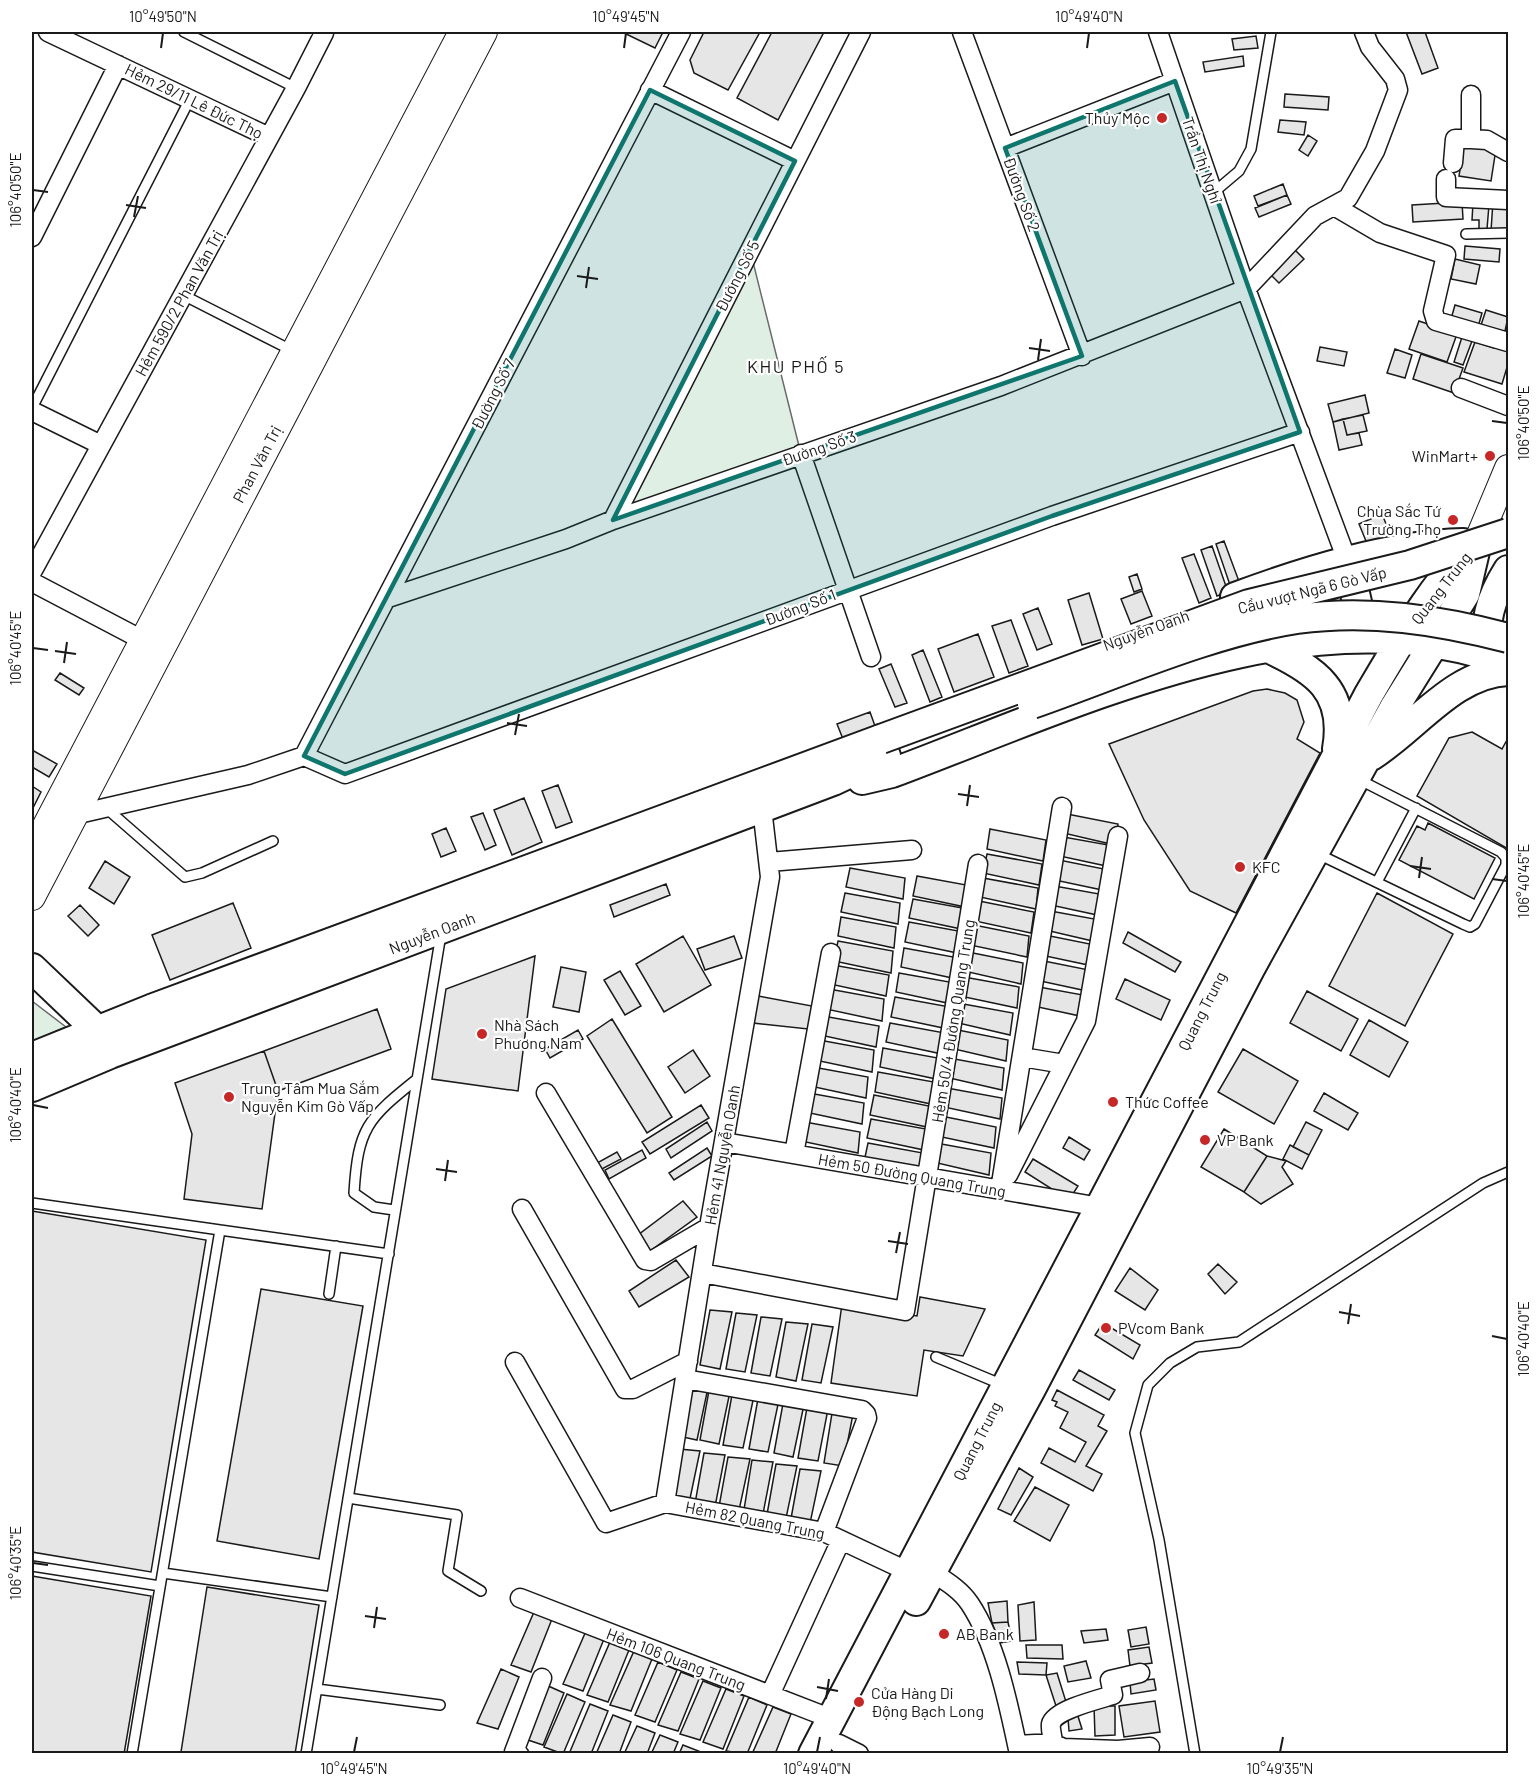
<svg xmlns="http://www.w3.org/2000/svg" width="1540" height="1785" font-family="Barlow,sans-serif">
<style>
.green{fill:#e0efe3;stroke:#6a6a6a;stroke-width:1.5}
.building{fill:#e6e6e6;stroke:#1a1a1a;stroke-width:1.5}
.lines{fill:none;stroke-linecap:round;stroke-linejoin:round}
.service-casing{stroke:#1a1a1a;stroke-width:12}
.minor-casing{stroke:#1a1a1a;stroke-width:21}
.secondary-casing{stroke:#1a1a1a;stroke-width:28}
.primary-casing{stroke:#1a1a1a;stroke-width:32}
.service{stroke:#fff;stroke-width:9}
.minor{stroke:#fff;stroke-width:18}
.secondary{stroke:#fff;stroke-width:26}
.primary{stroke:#fff;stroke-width:28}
.primary-bridge-casing{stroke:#1a1a1a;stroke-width:32;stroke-linecap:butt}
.primary-bridge{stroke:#fff;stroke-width:28}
.marked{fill:#0f766e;fill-opacity:0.2;stroke:#0f766e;stroke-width:4.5;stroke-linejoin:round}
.ticks{fill:none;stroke:#1a1a1a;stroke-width:2}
.poi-dot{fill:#c62828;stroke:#fff;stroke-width:2}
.labels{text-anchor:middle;stroke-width:4.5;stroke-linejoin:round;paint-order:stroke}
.street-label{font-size:16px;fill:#1a1a1a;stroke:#fff}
.poi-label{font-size:16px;fill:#1a1a1a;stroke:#fff;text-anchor:start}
.neighbourhood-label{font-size:18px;letter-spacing:1.5px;fill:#1a1a1a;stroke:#fff}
.neatline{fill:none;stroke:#1a1a1a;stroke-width:2}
.ticks-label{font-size:15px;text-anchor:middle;fill:#1a1a1a}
</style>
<rect width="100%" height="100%" fill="#fff"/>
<path class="green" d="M750 250 801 454 613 520Z
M32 1001 66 1027 32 1042Z"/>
<path class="building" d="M622 32H663L655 48Z
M704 32H760L728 90 694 73 690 60Z
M772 32H824L778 120 737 98Z
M1406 32H1425L1438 68 1422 74Z
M1256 36 1258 48 1234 50 1232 39Z
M1243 56 1244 66 1205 72 1203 62Z
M1285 94 1329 97 1328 110 1284 107Z
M1280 120 1306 122 1304 135 1278 132Z
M1308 135 1317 141 1308 156 1299 150Z
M1464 144 1496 149 1491 181 1459 176Z
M1283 184 1287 195 1258 206 1254 196Z
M1287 195 1291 204 1259 217 1255 208Z
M1493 201 1508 202 1507 232 1491 231Z
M1462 202 1463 219 1413 222 1412 205Z
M1473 203 1489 205 1487 229H1479V220H1472Z
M1465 246 1500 249 1499 262 1464 259Z
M1294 249 1304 259 1279 283 1269 273Z
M1455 259 1480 265 1476 284 1451 279Z
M1455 305 1482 313 1478 327 1451 319Z
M1486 310 1508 317 1504 336 1480 328Z
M1419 321 1457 334 1447 362 1409 349Z
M1462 337 1472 341 1463 365 1454 362Z
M1497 341 1508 345V364L1502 384 1464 372 1475 342 1494 348Z
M1320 347 1347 352 1344 366 1317 361Z
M1395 349 1412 355 1405 378 1387 373Z
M1421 354 1463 368 1454 393 1413 379Z
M1365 395 1369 413 1333 422 1328 404Z
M1363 415 1367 431 1347 435 1343 419Z
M1343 419 1347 435 1359 433 1362 445 1339 450 1333 422Z
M1382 514 1393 541 1368 546 1359 524Z
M1224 541 1240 584 1231 588 1216 544Z
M1212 546 1228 592 1217 596 1201 550Z
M1194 554 1211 598 1199 603 1182 558Z
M1137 574 1142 589 1134 592 1129 577Z
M1142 591 1152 616 1131 624 1121 599Z
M1089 593 1103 639 1082 645 1068 600Z
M1038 608 1052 644 1037 650 1023 614Z
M1011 620 1028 666 1009 673 992 626Z
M978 634 994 677 954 692 938 649Z
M923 650 942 697 930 702 912 655Z
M891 664 907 703 895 707 879 669Z
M60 673 84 688 79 695 55 680Z
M1267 689 1285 693 1297 700 1304 722 1297 739 1320 753 1236 913 1190 891 1144 820 1109 744 1253 691Z
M870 712 875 726 843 739 837 724Z
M1472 732 1502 749 1508 738V849L1417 796 1449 738Z
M32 750 57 764 49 777 32 767Z
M558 785 572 822 556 828 542 791Z
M32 786 41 792 32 810Z
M524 798 542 842 512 855 494 810Z
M483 813 496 845 485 850 471 817Z
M1062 813 1118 824 1115 845 1059 832Z
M1428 823 1495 858 1474 899 1399 860 1417 826 1425 830Z
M446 828 456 851 441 857 432 834Z
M990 829 1046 840 1043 861 987 849Z
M1058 836 1114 846 1111 867 1055 855Z
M987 854 1042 864 1039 885 983 873Z
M1054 859 1109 870 1107 891 1050 879Z
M105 861 130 877 114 904 89 888Z
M850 868 905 878 903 899 846 887Z
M917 876 972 886 970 908 913 896Z
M983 878 1038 888 1036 909 980 897Z
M666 884 670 895 614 917 610 905Z
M1049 885 1105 895 1102 916 1046 904Z
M845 893 900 903 898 924 841 912Z
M1377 893 1453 934 1405 1026 1329 986Z
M913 899 968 909 966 930 909 918Z
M979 901 1034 912 1031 933 975 921Z
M233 903 251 948 170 980 152 935Z
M80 905 99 925 88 936 68 916Z
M1045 910 1100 920 1097 942 1041 929Z
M841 917 896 927 894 948 838 936Z
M909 922 964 932 962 954 905 942Z
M974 925 1029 936 1027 957 970 945Z
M1128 932 1181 962 1175 972 1123 943Z
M1040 934 1095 945 1093 966 1036 954Z
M683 936 711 985 664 1012 636 964Z
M734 936 742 958 705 970 697 949Z
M838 941 893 951 891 973 834 961Z
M904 948 959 958 957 979 901 967Z
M968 952 1023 963 1021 984 964 971Z
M535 956 518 1091 432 1079 446 989Z
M1034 959 1089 970 1087 991 1031 979Z
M833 965 889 975 886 996 830 984Z
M561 967 586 972 579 1012 553 1007Z
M620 971 641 1006 625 1015 604 980Z
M899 973 955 983 952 1004 896 992Z
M964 977 1019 987 1017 1008 960 996Z
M1125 979 1170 1000 1161 1020 1116 999Z
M1028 985 1083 995 1080 1016 1024 1004Z
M829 989 884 999 882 1021 826 1009Z
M1307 991 1358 1019 1341 1051 1290 1023Z
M758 996 812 1006 808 1029 753 1023Z
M895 997 950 1007 948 1029 891 1017Z
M958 1003 1013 1013 1010 1035 954 1022Z
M377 1009 391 1049 278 1091 264 1051Z
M823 1016 879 1026 876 1047 820 1035Z
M612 1019 672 1117 647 1133 587 1036Z
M1369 1020 1408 1042 1389 1077 1350 1055Z
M890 1023 945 1033 942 1054 886 1042Z
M953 1029 1008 1040 1006 1061 950 1048Z
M578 1030 583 1039 550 1058 545 1049Z
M819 1040 874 1050 872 1072 815 1060Z
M883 1048 938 1058 936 1079 880 1067Z
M1243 1049 1298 1081 1274 1124 1218 1092Z
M693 1050 710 1076 685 1093 668 1067Z
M264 1051 278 1091 262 1209 184 1199 192 1134 175 1083Z
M949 1058 1004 1068 1002 1090 945 1077Z
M813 1067 868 1077 866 1098 810 1086Z
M878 1072 934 1082 931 1104 875 1092Z
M947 1088 1002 1098 1000 1119 944 1107Z
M809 1093 864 1103 862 1124 805 1112Z
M1324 1093 1358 1113 1348 1130 1314 1111Z
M874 1095 929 1106 927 1127 870 1115Z
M701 1105 709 1118 650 1154 642 1142Z
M941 1116 996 1127 994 1148 937 1136Z
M871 1119 926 1129 924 1150 867 1138Z
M707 1122 712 1131 671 1158 666 1149Z
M805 1122 860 1132 858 1153 801 1141Z
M1306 1122 1322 1130 1309 1155 1293 1147Z
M1224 1129 1267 1156 1244 1192 1201 1167Z
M1069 1137 1090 1150 1084 1160 1063 1148Z
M868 1143 923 1153 921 1174 864 1162Z
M936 1143 991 1153 989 1175 933 1162Z
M1290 1145 1309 1155 1302 1169 1283 1159Z
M707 1148 712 1156 674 1180 669 1173Z
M642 1150 646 1158 609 1179 605 1170Z
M617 1152 621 1159 600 1170 597 1163Z
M1267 1156 1286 1161 1282 1167 1293 1184 1261 1204 1244 1192Z
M1033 1159 1078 1186 1069 1200 1025 1172Z
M683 1201 697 1217 650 1251 638 1235Z
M32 1211 206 1240 151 1572 32 1552Z
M676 1260 689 1277 639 1307 629 1291Z
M1218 1264 1237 1282 1225 1294 1208 1274Z
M1130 1268 1158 1290 1145 1310 1115 1291Z
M261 1289 363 1306 319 1559 217 1541Z
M920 1297 985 1309 963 1356 924 1350 917 1396 831 1383 842 1304 917 1316Z
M710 1310 732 1312 720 1369 700 1365Z
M736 1313 757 1315 745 1372 726 1369Z
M761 1317 782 1319 770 1376 751 1373Z
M786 1322 808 1324 796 1381 776 1377Z
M1103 1323 1140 1345 1133 1359 1095 1335Z
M812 1324 833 1327 821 1383 802 1380Z
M1079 1370 1115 1390 1109 1400 1073 1380Z
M688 1381 709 1383 697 1440 678 1436Z
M710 1385 731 1387 719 1444 700 1440Z
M733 1389 755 1391 743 1448 723 1445Z
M1057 1390 1104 1415 1098 1426 1107 1431 1086 1466 1102 1474 1093 1491 1041 1463 1049 1448 1075 1462 1086 1442 1060 1428 1068 1412 1055 1406 1057 1402 1052 1400Z
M759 1393 780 1395 768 1452 749 1449Z
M784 1398 805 1400 793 1457 774 1453Z
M808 1402 829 1404 818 1461 798 1458Z
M833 1407 854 1409 843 1466 824 1463Z
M679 1449 700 1451 688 1508 669 1504Z
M704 1453 725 1455 714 1512 694 1509Z
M728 1457 750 1459 738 1515 718 1512Z
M752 1460 773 1462 762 1519 743 1516Z
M776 1464 797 1466 785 1523 766 1520Z
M1019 1468 1033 1477 1011 1515 998 1509Z
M800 1469 821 1471 809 1528 790 1524Z
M1035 1487 1069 1505 1050 1541 1014 1521Z
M32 1576 151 1596 124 1754 32 1753Z
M207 1587 319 1605 295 1754 181 1752Z
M1007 1601 1008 1622 992 1623 988 1603Z
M1034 1602 1036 1640 1020 1641 1018 1605Z
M534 1612 552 1619 531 1672 511 1665Z
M1008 1622 1012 1641 1000 1643 992 1623Z
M1146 1627 1149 1644 1131 1647 1128 1630Z
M1106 1629 1108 1640 1084 1643 1081 1631Z
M586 1631 604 1639 583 1691 563 1684Z
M610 1642 629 1650 608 1702 587 1695Z
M1026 1645H1062L1063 1659 1027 1658Z
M1149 1647 1152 1663 1130 1666 1128 1650Z
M634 1651 652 1659 631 1711 610 1705Z
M1086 1661 1091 1678 1068 1682 1064 1666Z
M658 1662 677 1670 655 1722 635 1715Z
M1017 1662 1047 1663 1046 1675 1019 1674Z
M501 1669 519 1677 498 1729 477 1723Z
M681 1672 699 1679 678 1731 658 1725Z
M1057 1673 1067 1705 1056 1706 1046 1675Z
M1154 1679 1156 1690 1131 1694 1130 1682Z
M703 1681 721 1688 700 1740 680 1734Z
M546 1685 564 1693 543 1745 522 1738Z
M726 1689 744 1696 723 1749 703 1742Z
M567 1694 585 1702 563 1754 544 1747Z
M749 1697 767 1705 747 1754 726 1751Z
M1155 1701 1160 1732 1124 1737 1119 1706Z
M590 1704 608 1711 591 1754H569Z
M1067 1705 1075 1707 1082 1729 1069 1731Z
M1094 1706H1115V1735L1095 1736Z
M773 1707 791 1714 775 1754H752Z
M613 1715 631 1722 619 1754H596Z
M637 1726 655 1733 647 1754H624Z
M660 1735 678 1742 673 1754H651Z
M683 1745 701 1752V1754H679Z"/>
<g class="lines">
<g class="service-casing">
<path id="service" d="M184 32 296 88
M1213 193 1239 171 1251 149 1271 32
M1466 234 1508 233
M183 295 293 351
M32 408 190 99
M106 808 185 877 202 873 273 841
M1316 853 1463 924 1470 927 1475 924 1506 865V858L1501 852 1358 779
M1377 882 1416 808
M32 1203 220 1230 132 1754
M394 1210 374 1207 354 1193C358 1128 367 1119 417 1079
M220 1230 389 1254
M329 1294 336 1246
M936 1357 1003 1385
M348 1498 457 1515 448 1571 481 1591
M32 1566 160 1586
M163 1573 332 1597
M317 1689 440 1705
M306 1754 441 934
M1195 1754 1159 1540 1135 1433 1148 1385 1170 1363 1197 1347 1239 1342 1483 1183 1508 1172"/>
</g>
<g class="minor-casing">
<path id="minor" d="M48 32 269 137
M962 32 1082 356
M1158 32 1246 289 1348 563
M650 90 795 161
M1471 95V139L1487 140 1508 152
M1005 148 1175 81
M1453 163 1455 139H1471
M1446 179V197L1508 200
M1334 206 1380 233 1446 255 1433 311 1436 321 1508 342
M32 237 118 65
M1461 388 1508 406
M32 411 101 445
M801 454 871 657
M613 520 861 32
M32 572 296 88 324 33 322 32
M32 582 152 645
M388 598 566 539 613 520 1001 386 1246 289 1315 216 1348 198 1375 151 1398 90 1395 79 1370 47 1364 32
M304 756 345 774 1052 516 1300 432
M304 756 681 32
M74 815 248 775 304 756
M769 862 912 850
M1022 1057 1064 1064
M546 1093 645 1260 651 1261 709 1227
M724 1142 1100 1207
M794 1154 831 953
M1008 1175 1086 1021 1118 836
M1000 1190 1062 807
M522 1209 625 1389H633L688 1361
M702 1273 905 1311 978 864
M515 1362 606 1523 665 1503
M685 1379 862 1410 866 1414 867 1418 824 1532
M665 1503 709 1227 770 877 762 808
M665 1503 824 1532 909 1572
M932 1572C946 1581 961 1590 970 1604 997 1645 1009 1707 1019 1754
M520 1598 832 1719
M770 1695 841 1540
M1053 1743C1053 1738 1050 1729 1051 1724 1054 1710 1100 1699 1113 1695L1110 1680 1140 1673
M839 1744 859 1754
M1017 1745 1053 1743 1063 1748 1118 1750 1150 1747
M519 1754 514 1752 542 1678"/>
</g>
<g class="secondary-casing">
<path id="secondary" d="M1477 542 1508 468
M32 852 462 32
M32 897 484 32"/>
</g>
<g class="primary-casing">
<path id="primary" d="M1348 563 1365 637
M1235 597C1305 571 1388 545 1463 543
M1268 648C1316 670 1347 691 1337 749
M1495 654C1477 630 1494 592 1508 570
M1371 756C1415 729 1453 673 1508 671
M862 780 892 773C1075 705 1313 587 1508 663
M32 968 97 1030
M32 1057 151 1009 881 739
M32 1087 110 1054 833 781 886 756
M916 1601 1031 1389 1250 969 1394 708 1465 594 1476 547
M813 1754 1369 694C1395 650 1444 564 1485 537"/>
</g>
<use href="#service" class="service"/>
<use href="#minor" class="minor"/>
<use href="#secondary" class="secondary"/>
<use href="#primary" class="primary"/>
<g class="primary-bridge-casing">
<path id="primary-bridge" d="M1032 704C1115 675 1211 632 1297 619 1369 609 1439 620 1508 638
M881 739 1249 604 1410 565 1508 533"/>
</g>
<use href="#primary-bridge" class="primary-bridge"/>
</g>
<path class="marked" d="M1175 81 1300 432 1052 516 345 774 304 756 650 90 795 161 613 520 1082 356 1005 148Z"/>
<path class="ticks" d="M161 48 163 33M624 48 626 33M1087 48 1089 33M33 190 48 192M126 205 146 208M134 217 138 196M577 276 598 279M586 288 589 267M1029 348 1050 351M1038 360 1041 339M1492 421 1507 423M33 648 48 650M55 651 76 654M64 663 67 642M507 723 527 726M515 735 519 714M958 794 979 797M967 806 970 785M1410 866 1431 869M1419 878 1422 857M1492 879 1507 881M33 1105 48 1108M436 1169 457 1172M445 1181 448 1160M888 1241 908 1244M896 1253 900 1232M1339 1312 1360 1316M1348 1324 1351 1304M1492 1336 1507 1339M33 1563 48 1565M365 1616 386 1619M374 1628 377 1607M817 1687 838 1691M826 1699 829 1679M354 1752 357 1737M817 1752 820 1737M1280 1752 1283 1737"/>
<g class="poi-dot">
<circle cx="1162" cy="118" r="6"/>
<circle cx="1490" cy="456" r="6"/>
<circle cx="1453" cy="520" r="6"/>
<circle cx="1240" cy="867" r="6"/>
<circle cx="482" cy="1034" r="6"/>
<circle cx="229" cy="1097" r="6"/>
<circle cx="1113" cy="1102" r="6"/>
<circle cx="1205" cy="1140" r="6"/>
<circle cx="1106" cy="1328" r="6"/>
<circle cx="944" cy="1634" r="6"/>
<circle cx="859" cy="1702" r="6"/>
</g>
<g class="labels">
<g class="street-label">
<text transform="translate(194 101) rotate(26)" y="6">Hẻm 29/11 Lê Đức Thọ</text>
<text transform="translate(1202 160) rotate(71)" y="6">Trần Thị Nghỉ</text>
<text transform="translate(1022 194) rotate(70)" y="6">Đường Số 2</text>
<text transform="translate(737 276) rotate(-63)" y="6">Đường Số 5</text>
<text transform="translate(179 303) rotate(-61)" y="6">Hẻm 590/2 Phan Văn Trị</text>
<text transform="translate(493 394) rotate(-63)" y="6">Đường Số 7</text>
<text transform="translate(819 448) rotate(-19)" y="6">Đường Số 3</text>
<text transform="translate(257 464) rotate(-62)" y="6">Phan Văn Trị</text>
<text transform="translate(1441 588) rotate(-52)" y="6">Quang Trung</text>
<text transform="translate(1312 590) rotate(-14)" y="6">Cầu vượt Ngã 6 Gò Vấp</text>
<text transform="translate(800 607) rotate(-21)" y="6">Đường Số 1</text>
<text transform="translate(1146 630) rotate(-20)" y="6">Nguyễn Oanh</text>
<text transform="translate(432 933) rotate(-21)" y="6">Nguyễn Oanh</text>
<text transform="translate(1202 1011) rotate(-63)" y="6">Quang Trung</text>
<text transform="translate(953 1021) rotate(-81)" y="6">Hẻm 50/4 Đường Quang Trung</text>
<text transform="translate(722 1155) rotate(-80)" y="6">Hẻm 41 Nguyễn Oanh</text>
<text transform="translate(912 1175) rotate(10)" y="6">Hẻm 50 Đường Quang Trung</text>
<text transform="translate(977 1441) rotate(-63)" y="6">Quang Trung</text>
<text transform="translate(755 1520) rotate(11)" y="6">Hẻm 82 Quang Trung</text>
<text transform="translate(676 1659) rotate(21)" y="6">Hẻm 106 Quang Trung</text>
</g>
<g class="poi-label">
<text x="1150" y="124" text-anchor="end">Thủy Mộc</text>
<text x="1478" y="462" text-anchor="end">WinMart+</text>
<text x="1441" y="517" text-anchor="end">Chùa Sắc Tứ<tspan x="1441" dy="18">Trường Thọ</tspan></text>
<text x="1252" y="873">KFC</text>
<text x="494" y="1031">Nhà Sách<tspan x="494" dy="18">Phương Nam</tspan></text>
<text x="241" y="1094">Trung Tâm Mua Sắm<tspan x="241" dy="18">Nguyễn Kim Gò Vấp</tspan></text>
<text x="1125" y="1108">Thức Coffee</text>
<text x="1217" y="1146">VP Bank</text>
<text x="1118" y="1334">PVcom Bank</text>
<text x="956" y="1640">AB Bank</text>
<text x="871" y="1699">Cửa Hàng Di<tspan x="871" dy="18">Động Bạch Long</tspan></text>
</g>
<g class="neighbourhood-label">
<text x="796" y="373">KHU PHỐ 5</text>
</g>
</g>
<rect width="1540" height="1785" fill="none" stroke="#ffffff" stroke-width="66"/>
<rect x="33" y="33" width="1474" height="1719" class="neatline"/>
<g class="ticks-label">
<text x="163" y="22">10°49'50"N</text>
<text x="626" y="22">10°49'45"N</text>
<text x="1089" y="22">10°49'40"N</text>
<text transform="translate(16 190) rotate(-90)" y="5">106°40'50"E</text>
<text transform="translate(1524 423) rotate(-90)" y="5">106°40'50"E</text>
<text transform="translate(16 648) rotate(-90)" y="5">106°40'45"E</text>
<text transform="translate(1524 881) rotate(-90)" y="5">106°40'45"E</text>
<text transform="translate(16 1105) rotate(-90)" y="5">106°40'40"E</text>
<text transform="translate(1524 1339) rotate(-90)" y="5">106°40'40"E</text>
<text transform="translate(16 1563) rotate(-90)" y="5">106°40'35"E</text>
<text x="354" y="1774">10°49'45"N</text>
<text x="817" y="1774">10°49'40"N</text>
<text x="1280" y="1774">10°49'35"N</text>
</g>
</svg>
